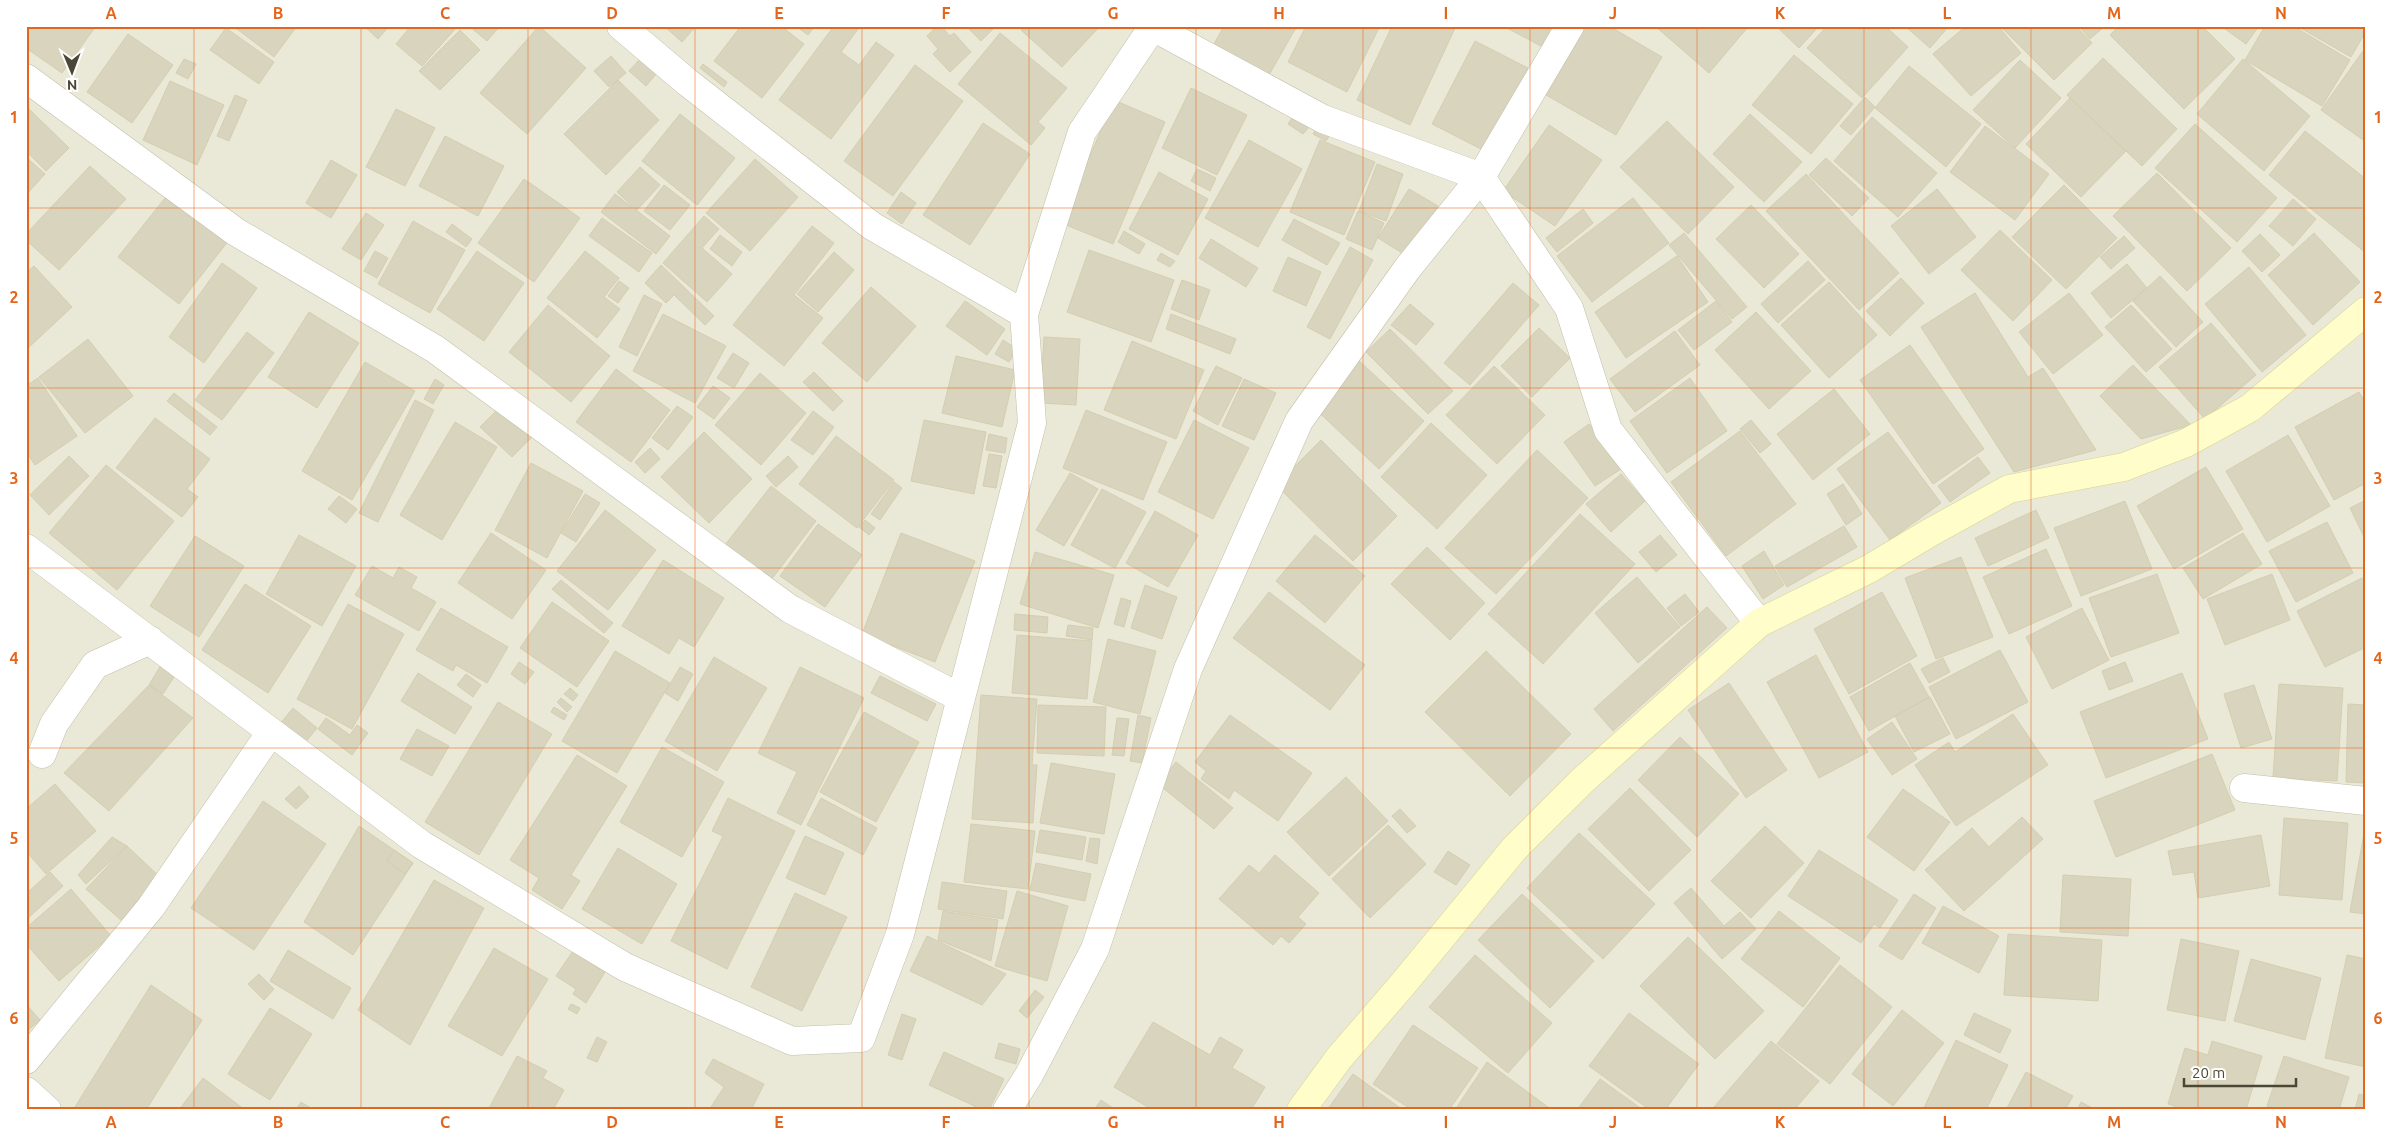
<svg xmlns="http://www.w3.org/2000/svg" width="2392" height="1136" font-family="Ubuntu,sans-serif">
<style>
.residential{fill:#eae8d6}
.building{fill:#d9d4bd;stroke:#d4ceb0}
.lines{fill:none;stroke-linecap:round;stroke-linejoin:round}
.street-casing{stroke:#c3c0aa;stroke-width:29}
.secondary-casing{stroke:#d6d393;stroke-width:29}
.street{stroke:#fff;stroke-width:28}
.secondary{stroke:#fffeca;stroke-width:28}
.grid{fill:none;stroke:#e4661c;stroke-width:1;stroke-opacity:0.55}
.neatline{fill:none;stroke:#e4661c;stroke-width:2}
.grid-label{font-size:16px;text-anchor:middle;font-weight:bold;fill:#e4661c}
</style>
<rect width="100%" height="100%" fill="#f6f5e9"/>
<path class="residential" d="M26 26H2366V1110H26Z"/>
<path class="building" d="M26 26H96L62 73 26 48Z
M233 26H297L274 57Z
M364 26H389L378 39Z
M411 26H456L457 27 422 66 396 44Z
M469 26H500L487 41Z
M539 26 586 68 527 134 480 93Z
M664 26H696L682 42Z
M741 26H781L804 44 762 98 714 61Z
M796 26H815L808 35Z
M834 26H855L858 29 841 52 859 65 876 42 894 55 831 139 779 100Z
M937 26H941L950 36 954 33 971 52 950 72 933 54 938 49 927 36Z
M966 26H996L981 41Z
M1025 26H1100L1062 67 1021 30Z
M1224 26H1297L1269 75 1214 44Z
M1306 26H1380L1347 92 1288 62Z
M1392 26H1450L1455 28 1410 125 1357 100Z
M1503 26H1552L1541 46Z
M1586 26H1609L1662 57 1616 135 1546 95Z
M1655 26H1747L1748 27 1709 73Z
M1776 26H1819L1799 48Z
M1827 26H1885L1908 47 1862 98 1807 48Z
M1905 26H1949L1930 48Z
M1966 26H1998L2021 53 1971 96 1933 54Z
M2000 26H2076L2092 43 2054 80Z
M2079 26H2105L2090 39Z
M2119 26H2202L2235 59 2184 109 2110 35Z
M2221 26H2259L2246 44Z
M2265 26H2293L2350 60 2322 106 2245 60Z
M2297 26H2366V31L2351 57Z
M226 28 274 62 259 84 210 50Z
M460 30 480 50 440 90 419 71Z
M1000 33 1067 88 1038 122 1045 128 1031 145 958 84Z
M128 34 173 65 132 123 87 92Z
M1475 41 1528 68 1485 151 1432 124Z
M2363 51 2366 53V142L2321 110Z
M1794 55 1853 104 1811 154 1752 105Z
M611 56 626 73 609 87 594 71Z
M2103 58 2177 129 2142 166 2067 95Z
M184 59 196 64 188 79 176 73Z
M640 59 657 73 646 86 629 71Z
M2243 59 2310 116 2264 171 2197 114Z
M2020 60 2061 98 2015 148 1973 110Z
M703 64 727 82 724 87 700 68Z
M915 65 963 101 893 196 844 161Z
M1909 66 1981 124 1946 167 1875 108Z
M618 80 659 120 606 175 564 134Z
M170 81 224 105 197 165 143 140Z
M1191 88 1247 115 1217 175 1162 148Z
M235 95 247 100 229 141 217 136Z
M1865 97 1875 107 1851 135 1840 126Z
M2070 98 2126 151 2081 197 2026 144Z
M1114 100 1165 122 1113 244 1061 223Z
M26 106 69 148 46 171 26 151Z
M396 109 435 128 405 186 366 167Z
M680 114 735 158 697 205 642 161Z
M1750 114 1802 162 1764 202 1713 154Z
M1294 115 1310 126 1303 134 1288 124Z
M1872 117 1937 173 1898 217 1834 161Z
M1667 121 1734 187 1688 234 1620 167Z
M983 123 1030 154 970 245 923 215Z
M2195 124 2277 198 2237 242 2155 168Z
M1549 125 1602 160 1555 226 1503 191Z
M1985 126 2049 174 2015 220 1950 172Z
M1317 127 1330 135 1326 141 1313 134Z
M2305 131 2366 179V253L2269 175Z
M445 136 504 166 478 216 419 186Z
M1249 140 1302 169 1258 247 1205 218Z
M1320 140 1375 162 1344 235 1290 212Z
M26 157 45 174 26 195Z
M1826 158 1869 198 1852 216 1809 175Z
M755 159 798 197 750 251 706 213Z
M331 160 357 175 331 218 306 203Z
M1377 164 1403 174 1386 221 1359 211Z
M90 166 126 199 59 270 26 240V234Z
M640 167 660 185 637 210 617 192Z
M1197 169 1216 178 1210 191 1191 181Z
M1159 172 1208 199 1178 255 1129 229Z
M2157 173 2231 248 2187 291 2113 216Z
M1806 174 1899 273 1859 310 1766 211Z
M524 179 580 218 534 282 478 243Z
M664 185 690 205 670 230 644 211Z
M2064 185 2117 238 2066 289 2012 237Z
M1409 189 1438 206 1407 256 1378 238Z
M1937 189 1976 237 1929 274 1891 226Z
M901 192 916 203 902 224 887 213Z
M169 193 229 240 179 304 118 257Z
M615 194 670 236 656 254 601 212Z
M1633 198 1669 243 1592 302 1557 256Z
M2293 199 2316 219 2293 246 2269 226Z
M1751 205 1799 254 1764 288 1716 239Z
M1583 209 1593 223 1557 252 1546 238Z
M1358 211 1384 223 1372 250 1346 239Z
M366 213 384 225 361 260 342 249Z
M704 216 719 229 702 248 732 274 707 302 663 263Z
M602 218 652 253 639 272 589 236Z
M1294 219 1340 243 1327 265 1282 240Z
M413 221 465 250 430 313 378 284Z
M452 224 472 239 466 247 446 232Z
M812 226 834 243 794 295 823 318 784 366 733 325Z
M2000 230 2052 280 2013 321 1961 270Z
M1124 231 1145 244 1139 254 1118 242Z
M1684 233 1747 307 1732 319 1669 245Z
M2314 233 2360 282 2313 325 2268 275Z
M2260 234 2280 255 2262 272 2242 251Z
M720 235 742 252 732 266 710 249Z
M2124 236 2135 248 2111 269 2100 257Z
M1211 239 1258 268 1246 287 1199 258Z
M1350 247 1373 260 1330 339 1307 327Z
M1089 250 1174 280 1151 342 1067 312Z
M375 251 388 258 377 278 364 271Z
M477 251 524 283 484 341 437 309Z
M585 251 619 278 604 297 620 309 597 338 547 298Z
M834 252 854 270 818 312 797 294Z
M1161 253 1175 261 1170 267 1157 260Z
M1677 256 1708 302 1626 358 1595 312Z
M1288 257 1321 272 1306 306 1273 291Z
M1808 261 1825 280 1778 323 1761 304Z
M222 263 257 288 204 363 169 337Z
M2127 264 2147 288 2111 318 2091 293Z
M661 265 714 316 705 325 674 295 666 303 645 283Z
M34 266 72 307 26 350V273Z
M2249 267 2306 335 2262 372 2205 304Z
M2160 276 2203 322 2176 347 2133 301Z
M1901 278 1924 303 1890 336 1866 311Z
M1182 280 1210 290 1199 320 1171 309Z
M619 281 629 288 618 303 608 296Z
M1829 282 1877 335 1829 378 1781 325Z
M1513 283 1539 305 1470 385 1444 363Z
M871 287 916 326 867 382 822 343Z
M1975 293 2028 377 2043 368 2096 450 2014 472 1921 327Z
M2069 293 2103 335 2053 374 2019 332Z
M644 295 662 304 637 356 619 347Z
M965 301 1005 329 987 355 946 326Z
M1716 301 1732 322 1694 350 1678 330Z
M1410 304 1434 324 1416 345 1391 325Z
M548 305 610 356 571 402 509 352Z
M2131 305 2172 349 2146 372 2105 327Z
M309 312 359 343 317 408 268 377Z
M1756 312 1811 371 1769 409 1715 350Z
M663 314 726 346 695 403 633 371Z
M1171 314 1236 339 1230 354 1166 329Z
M2211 323 2256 375 2205 419 2159 367Z
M1539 328 1570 358 1532 397 1501 366Z
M1390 329 1453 391 1428 414 1366 352Z
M1675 331 1700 365 1635 412 1610 379Z
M247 332 274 353 222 420 195 400Z
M1044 337 1080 339 1076 405 1040 403Z
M88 339 133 396 85 433 39 377Z
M1003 340 1017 349 1009 362 995 354Z
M1132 341 1204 370 1176 439 1104 410Z
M1910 345 1984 449 1933 484 1860 380Z
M733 353 749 363 734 388 717 378Z
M956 356 1015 370 1002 427 942 413Z
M1356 358 1424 421 1379 469 1311 405Z
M365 362 415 391 352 500 302 471Z
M2133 365 2191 425 2141 439 2100 396Z
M1216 366 1242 378 1218 425 1193 411Z
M1494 366 1545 415 1497 464 1446 415Z
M616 369 670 410 631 462 576 422Z
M814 372 843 401 833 411 803 382Z
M760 373 806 413 761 465 715 425Z
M38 378 77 436 35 465 26 452V386Z
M1690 378 1727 431 1667 473 1630 421Z
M435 379 444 385 433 404 424 399Z
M1244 379 1276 393 1254 440 1222 426Z
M713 386 730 398 714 419 697 407Z
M1834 389 1870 434 1813 480 1777 434Z
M2359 392 2366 404V483L2334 500 2295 427Z
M174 393 217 427 210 435 167 401Z
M415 400 434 410 378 522 359 513Z
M677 406 693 417 668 450 652 438Z
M500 407 532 437 512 457 480 427Z
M1086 410 1167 442 1143 500 1063 468Z
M813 411 834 427 813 455 791 440Z
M155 418 210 459 187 489 198 497 182 517 116 468Z
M924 420 986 432 974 494 911 481Z
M1194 420 1249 448 1213 519 1158 492Z
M1751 420 1771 444 1760 453 1740 429Z
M455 422 497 447 442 540 400 515Z
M1431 423 1487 475 1437 529 1381 477Z
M1589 424 1621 469 1595 486 1564 442Z
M1740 431 1796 504 1726 556 1671 482Z
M704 432 752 479 709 523 661 477Z
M1888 432 1941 503 1890 540 1837 469Z
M989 434 1007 438 1005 453 986 450Z
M2288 435 2330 506 2267 542 2226 471Z
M836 436 894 480 857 528 799 484Z
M1321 440 1397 516 1353 561 1276 485Z
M650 448 660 459 645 473 635 462Z
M1537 450 1588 498 1496 594 1445 548Z
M989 454 1002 456 996 488 983 486Z
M69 456 89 476 49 515 30 495Z
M788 456 798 467 776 487 766 476Z
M1978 457 1990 473 1950 502 1938 486Z
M531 463 583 491 547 558 495 530Z
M106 465 174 521 117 590 49 533Z
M2206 467 2243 529 2174 569 2137 506Z
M1070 473 1098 489 1064 546 1036 530Z
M1621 474 1645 501 1611 532 1586 504Z
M894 482 902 488 880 520 871 514Z
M1843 484 1862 514 1846 525 1827 494Z
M771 486 816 521 771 580 725 545Z
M1102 489 1146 512 1115 568 1071 545Z
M585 494 600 503 576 542 561 533Z
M339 496 357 509 346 523 328 509Z
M2366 500V541L2350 508Z
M2125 501 2152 569 2081 596 2054 528Z
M605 510 656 550 608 610 557 571Z
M2036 510 2049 538 1988 566 1975 538Z
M1155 511 1198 535 1168 587 1126 563Z
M1580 514 1635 564 1543 664 1488 614Z
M865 520 875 528 869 535 859 527Z
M2327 522 2353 573 2296 602 2269 551Z
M818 524 862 555 825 607 780 576Z
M1844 526 1857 547 1787 587 1775 566Z
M491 533 546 570 512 619 458 583Z
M901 533 975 561 935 662 862 634Z
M2243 533 2262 564 2203 599 2183 568Z
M299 535 356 566 322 626 266 594Z
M1315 535 1365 576 1325 623 1276 581Z
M1660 535 1677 555 1656 572 1639 552Z
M195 536 244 566 199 637 150 606Z
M1427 547 1485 603 1450 640 1391 584Z
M2046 549 2072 606 2009 634 1983 577Z
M1764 551 1784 585 1763 599 1742 566Z
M1035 552 1114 575 1098 628 1020 604Z
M1961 557 1993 637 1936 659 1905 578Z
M663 560 724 598 694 647 679 638 669 654 622 626Z
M372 566 393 578 399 567 417 577 411 588 436 602 419 631 355 595Z
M2157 574 2179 633 2111 657 2089 598Z
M2272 574 2290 620 2225 645 2207 599Z
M1637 577 1680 627 1638 663 1595 613Z
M2362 578 2366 586V647L2325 667 2297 611Z
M561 580 613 623 604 633 552 589Z
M245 584 311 626 268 693 202 650Z
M1145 585 1177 597 1162 639 1131 628Z
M1269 592 1365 665 1330 710 1233 638Z
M1882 592 1917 656 1849 694 1814 629Z
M1685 594 1699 612 1681 626 1667 608Z
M1121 598 1131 601 1124 627 1114 624Z
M552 602 609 641 577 687 520 648Z
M348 604 404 634 352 729 297 699Z
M1707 607 1727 628 1613 731 1594 709Z
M441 608 508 647 487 683 456 665 453 671 416 650Z
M2082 608 2109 660 2052 689 2026 637Z
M1015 614 1048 617 1047 633 1014 630Z
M1068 625 1093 628 1092 640 1066 636Z
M1017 635 1092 641 1087 699 1012 693Z
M1108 639 1156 651 1140 714 1093 702Z
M2000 650 2028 702 1956 739 1929 687Z
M615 651 670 683 617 773 562 741Z
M1486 651 1571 734 1510 796 1425 712Z
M1816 655 1868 752 1819 778 1767 682Z
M714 657 767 688 717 771 665 741Z
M1943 658 1950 672 1929 683 1921 669Z
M519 662 534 672 525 684 511 674Z
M2125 662 2133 681 2109 690 2102 671Z
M1910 663 1929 697 1869 731 1850 697Z
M161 665 176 674 163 694 149 685Z
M680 667 693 674 678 701 665 693Z
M800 667 864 698 801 825 777 813 797 772 758 753Z
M418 673 472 707 455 734 401 701Z
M2182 673 2208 739 2106 778 2080 712Z
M466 674 481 685 473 697 457 685Z
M880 676 936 704 927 721 871 693Z
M1729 683 1787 770 1746 798 1688 710Z
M2279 684 2343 688 2337 781 2273 778Z
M149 685 193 718 109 811 64 773Z
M2254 685 2272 739 2241 748 2224 694Z
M570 688 578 695 573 701 564 694Z
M981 695 1037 699 1032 765H1037L1033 823 972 819Z
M1930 697 1950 734 1914 752 1895 716Z
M561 698 572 707 567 712 557 702Z
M498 702 552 734 479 855 425 822Z
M2348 704 2366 705V783L2346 782Z
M1038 705 1106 707 1104 756 1037 753Z
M554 707 567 715 564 720 551 712Z
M293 708 317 728 304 744 280 724Z
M864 712 919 742 876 822 820 792Z
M2013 714 2048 765 1956 826 1915 765 1949 742 1955 752Z
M1138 715 1151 718 1142 763 1130 761Z
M1230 715 1312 773 1278 821 1234 790 1229 799 1201 779 1206 771 1195 762Z
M326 718 350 735 357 725 368 733 352 755 318 729Z
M1117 718 1129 719 1124 756 1112 755Z
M1892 722 1917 759 1892 775 1867 739Z
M417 729 449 746 432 776 400 759Z
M1680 737 1739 794 1697 837 1638 780Z
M662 747 724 782 682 857 620 822Z
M2212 754 2235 810 2116 857 2094 801Z
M577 755 627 786 571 875 580 881 562 909 532 890 539 878 510 860Z
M1176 762 1233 808 1214 829 1158 784Z
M1051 763 1115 774 1104 834 1040 823Z
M1346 777 1388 821 1329 876 1287 832Z
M55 784 96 831 46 874 26 851V809Z
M299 786 309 797 296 809 285 799Z
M1630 788 1691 850 1649 891 1588 829Z
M1903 789 1950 822 1914 871 1867 837Z
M728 798 795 831 727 969 671 941 723 836 712 831Z
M821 798 877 828 863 855 807 825Z
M263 801 326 844 254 950 191 908Z
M1400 809 1416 826 1407 833 1392 816Z
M2022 817 2043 839 1964 911 1925 870 1972 828 1989 847Z
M2284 818 2348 823 2342 900 2279 895Z
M2366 822V914L2350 912Z
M971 824 1035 831 1028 889 964 882Z
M1388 825 1426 864 1370 918 1332 879Z
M359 826 413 863 353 955 304 922Z
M1765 826 1804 863 1751 918 1711 881Z
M1040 830 1086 837 1082 860 1036 852Z
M1579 833 1655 904 1603 959 1527 888Z
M2261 835 2270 886 2198 898 2194 872 2173 875 2168 851Z
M805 836 844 853 825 895 786 878Z
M112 837 127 846 86 884 78 875Z
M1090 838 1100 839 1097 864 1086 861Z
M127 846 161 878 122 921 86 889Z
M618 848 677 884 642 944 582 909Z
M394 850 413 863 405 874 387 861Z
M1819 850 1898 900 1880 928 1874 924 1861 943 1788 896Z
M1448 851 1470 865 1456 885 1434 872Z
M1275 855 1319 893 1298 917 1306 924 1289 943 1281 936 1273 945 1219 899 1249 865 1259 873Z
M1036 863 1091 874 1085 901 1030 890Z
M50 872 63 886 26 920V894Z
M2063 875 2131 879 2128 936 2060 932Z
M434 880 484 908 410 1045 358 1010Z
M942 882 1007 891 1003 919 938 909Z
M1691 888 1724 926 1740 912 1756 929 1722 959 1674 903Z
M71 889 111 936 59 981 26 944V928Z
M1017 891 1068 906 1047 981 995 966Z
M795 893 847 917 802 1011 751 987Z
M1522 894 1594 961 1550 1008 1478 940Z
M1914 894 1936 908 1902 960 1879 946Z
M1943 906 1999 936 1979 973 1922 943Z
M943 911 998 920 991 961 938 940Z
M1779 911 1840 958 1803 1007 1741 959Z
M2008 934 2102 940 2098 1001 2004 995Z
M927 936 1006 974 982 1005 910 971Z
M1688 937 1764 1011 1715 1059 1640 986Z
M2181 939 2239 951 2225 1021 2167 1010Z
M494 948 548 979 502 1056 448 1026Z
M288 950 351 988 333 1019 270 981Z
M573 951 605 972 586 1003 573 994 576 989 556 976Z
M1475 955 1552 1023 1508 1073 1429 1007Z
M2347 955 2366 959V1067L2325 1058Z
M2251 959 2321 978 2305 1040 2234 1021Z
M1840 965 1892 1007 1830 1084 1777 1044Z
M259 974 274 989 264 1000 248 984Z
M151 985 202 1020 146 1110H73Z
M1035 990 1044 997 1027 1018 1019 1011Z
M26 1004 40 1020 26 1032Z
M571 1004 580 1008 577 1014 568 1009Z
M270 1008 312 1034 270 1100 228 1074Z
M1902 1010 1944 1043 1893 1106 1852 1074Z
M1629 1013 1699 1064 1665 1110H1650L1589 1066Z
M1974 1013 2011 1030 2000 1053 1964 1035Z
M902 1014 916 1019 902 1060 888 1055Z
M1153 1022 1210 1055 1220 1037 1243 1050 1232 1068 1265 1087 1251 1110H1153L1114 1087Z
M1413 1025 1478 1068 1449 1110H1412L1373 1084Z
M597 1037 607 1042 597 1062 587 1058Z
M1956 1040 2008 1065 1986 1110H1923Z
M1771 1041 1819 1081 1794 1110H1717L1714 1107Z
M2212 1041 2262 1056 2246 1110H2187L2168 1104 2185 1048 2208 1055Z
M999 1043 1020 1049 1016 1064 995 1058Z
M944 1052 1004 1079 989 1110H983L929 1085Z
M517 1056 547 1071 543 1078 564 1090 553 1110H488Z
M2284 1056 2349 1077 2339 1110H2279L2267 1106Z
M713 1059 764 1084 751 1110H709L724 1087 705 1073Z
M1487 1062 1552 1110H1455Z
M2026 1072 2073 1096 2065 1110H2006Z
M1353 1074 1403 1110H1327Z
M203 1078 245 1110H179Z
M1600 1079 1643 1110H1577Z
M2359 1094 2366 1096V1110H2355Z
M1101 1100 1116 1110H1094Z
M301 1102 314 1110H296Z
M2081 1102 2096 1110H2077Z"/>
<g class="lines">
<g class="street-casing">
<path id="street" d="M621 26 687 82 872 226 1024 314
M1151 26 1323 119 1481 177 1569 308 1608 430 1759 623
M26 78 236 232 435 349 790 609 961 698
M26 548 422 845 625 967 792 1041 861 1038 900 934 1032 423 1024 314 1082 132 1152 28
M42 754 54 724 95 665 150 640
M2244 788 2366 801
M26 1060 151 907 271 732
M26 1091 47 1110
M1007 1110 1029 1075 1095 949 1188 669 1299 421 1407 269 1481 177 1570 26"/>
</g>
<g class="secondary-casing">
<path id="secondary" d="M1301 1110 1339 1058 1403 984 1514 849 1582 781 1759 623 1869 569 1931 532 2009 489 2124 467 2186 443 2250 408 2366 311"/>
</g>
<use href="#street" class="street"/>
<use href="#secondary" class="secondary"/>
</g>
<path class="grid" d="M194 26V1110M361 26V1110M528 26V1110M695 26V1110M862 26V1110M1029 26V1110M1196 26V1110M1363 26V1110M1530 26V1110M1697 26V1110M1864 26V1110M2031 26V1110M2198 26V1110M26 208H2366M26 388H2366M26 568H2366M26 748H2366M26 928H2366"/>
<rect width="2392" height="1136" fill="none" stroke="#ffffff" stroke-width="55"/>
<g transform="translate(72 72) rotate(179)" stroke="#ffffff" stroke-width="4" paint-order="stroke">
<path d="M0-4L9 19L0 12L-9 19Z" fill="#4b4736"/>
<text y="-8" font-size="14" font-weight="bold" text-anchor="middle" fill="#4b4736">N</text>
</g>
<path d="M2184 1078v8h112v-8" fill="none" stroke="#4b4736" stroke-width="2.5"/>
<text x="2192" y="1078" font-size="15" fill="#4b4736" stroke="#ffffff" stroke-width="4" paint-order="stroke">20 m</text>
<rect x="28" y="28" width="2336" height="1080" class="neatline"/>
<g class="grid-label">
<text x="111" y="19">A</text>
<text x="278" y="19">B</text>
<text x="445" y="19">C</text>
<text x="612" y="19">D</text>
<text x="779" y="19">E</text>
<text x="946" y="19">F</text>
<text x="1113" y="19">G</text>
<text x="1279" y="19">H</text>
<text x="1446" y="19">I</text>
<text x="1613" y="19">J</text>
<text x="1780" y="19">K</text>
<text x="1947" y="19">L</text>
<text x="2114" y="19">M</text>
<text x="2281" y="19">N</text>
<text x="14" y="123">1</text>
<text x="2378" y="123">1</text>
<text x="14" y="303">2</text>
<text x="2378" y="303">2</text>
<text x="14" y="484">3</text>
<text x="2378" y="484">3</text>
<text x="14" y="664">4</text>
<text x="2378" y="664">4</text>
<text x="14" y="844">5</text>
<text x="2378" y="844">5</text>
<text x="14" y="1024">6</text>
<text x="2378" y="1024">6</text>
<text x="111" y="1128">A</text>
<text x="278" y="1128">B</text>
<text x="445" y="1128">C</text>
<text x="612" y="1128">D</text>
<text x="779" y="1128">E</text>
<text x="946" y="1128">F</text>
<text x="1113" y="1128">G</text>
<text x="1279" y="1128">H</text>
<text x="1446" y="1128">I</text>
<text x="1613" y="1128">J</text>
<text x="1780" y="1128">K</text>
<text x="1947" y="1128">L</text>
<text x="2114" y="1128">M</text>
<text x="2281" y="1128">N</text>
</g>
</svg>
